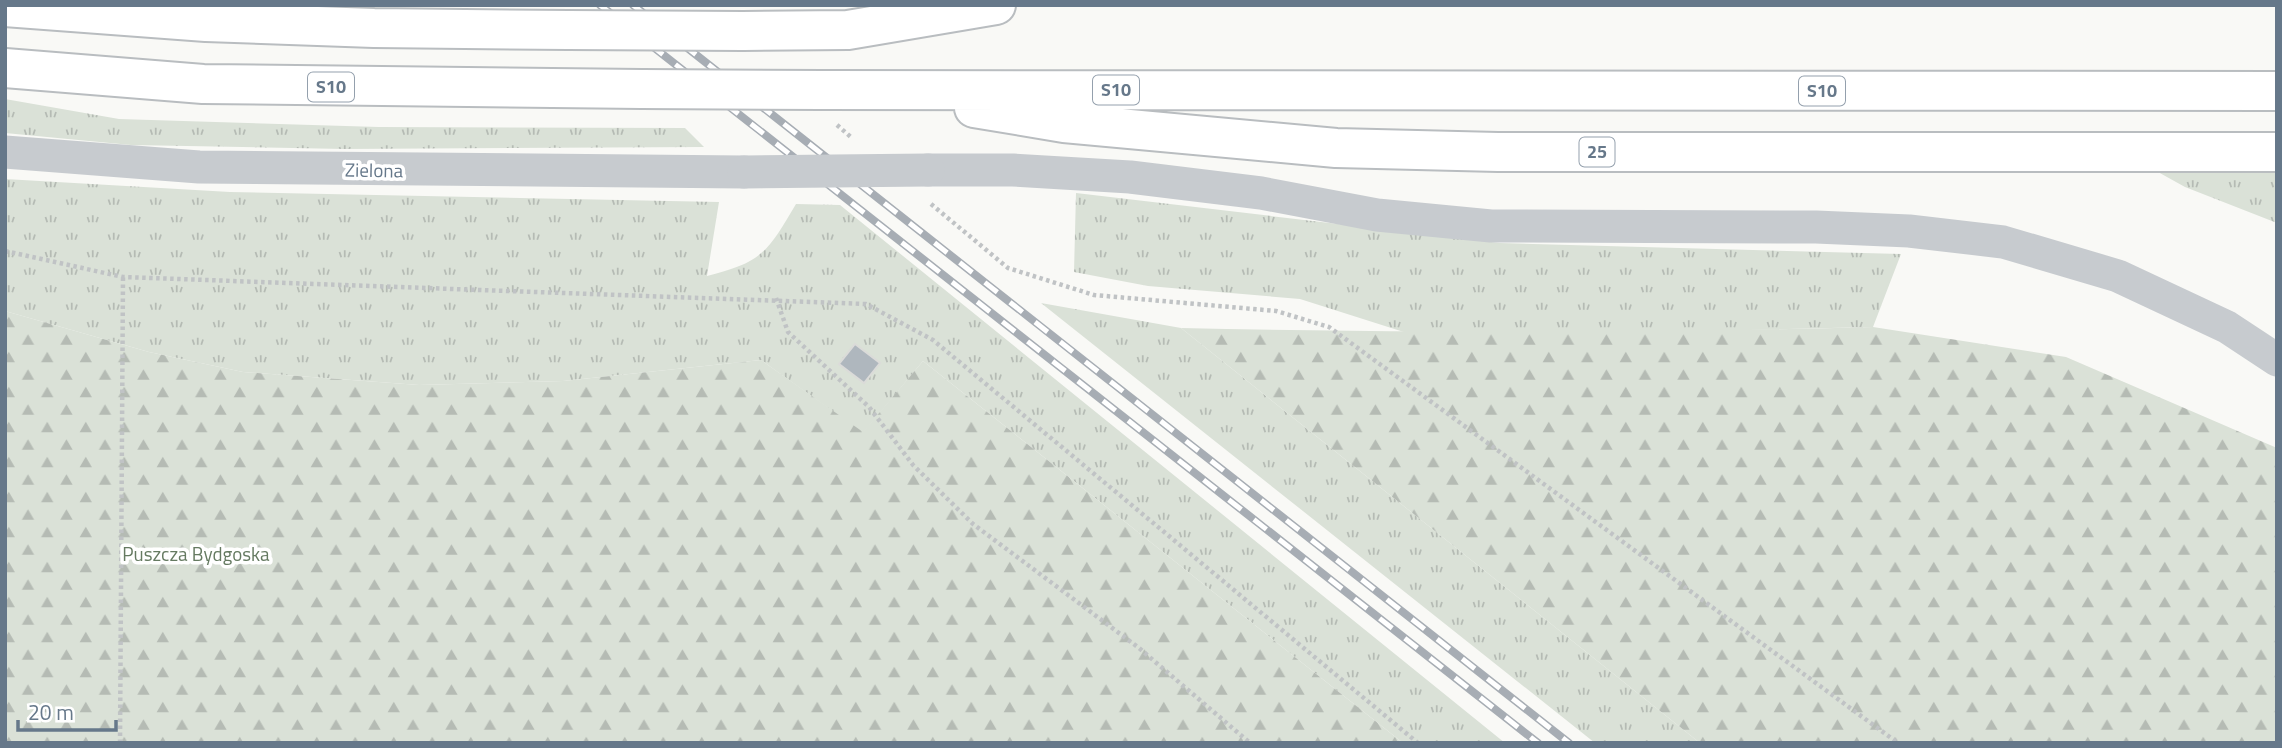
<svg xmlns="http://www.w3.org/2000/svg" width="2282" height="748" font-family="'Titillium Web',sans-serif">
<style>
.grass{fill:url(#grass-tufts)}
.forest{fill:url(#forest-firs)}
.building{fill:#afb7be;stroke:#dbdbd9;stroke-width:2}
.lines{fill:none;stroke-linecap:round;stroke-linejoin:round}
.highway-casing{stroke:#b9bdc0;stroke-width:42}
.path{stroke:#c0c3c5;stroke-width:4.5;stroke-dasharray:3.5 3.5;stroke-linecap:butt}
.minor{stroke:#c7cbcf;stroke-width:33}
.highway{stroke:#fff;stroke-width:38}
.rail-casing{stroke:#a7adb4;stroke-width:8}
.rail{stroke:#fff;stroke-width:5;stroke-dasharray:16;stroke-linecap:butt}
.highway-bridge-casing{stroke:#b9bdc0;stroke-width:42;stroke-linecap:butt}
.minor-bridge{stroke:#c7cbcf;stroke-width:33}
.highway-bridge{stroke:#fff;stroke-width:38}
.labels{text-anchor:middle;stroke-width:7;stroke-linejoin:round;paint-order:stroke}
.shield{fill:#fff;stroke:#94a0ad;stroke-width:2}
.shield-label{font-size:18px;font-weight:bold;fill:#66788a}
.street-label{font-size:19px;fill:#66788a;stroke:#fff}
.park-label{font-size:19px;fill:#657a61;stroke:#fff}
</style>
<defs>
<pattern id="grass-tufts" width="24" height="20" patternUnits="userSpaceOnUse" patternTransform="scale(1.75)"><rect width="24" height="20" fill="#dae1d7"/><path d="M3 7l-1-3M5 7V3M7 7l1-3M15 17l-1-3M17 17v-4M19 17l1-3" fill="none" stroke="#b5bbb4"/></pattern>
<pattern id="forest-firs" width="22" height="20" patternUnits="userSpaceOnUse" patternTransform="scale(1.75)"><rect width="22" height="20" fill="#dae1d7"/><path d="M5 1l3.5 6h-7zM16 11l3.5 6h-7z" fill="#b5bbb4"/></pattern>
</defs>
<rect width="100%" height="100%" fill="#f9f9f6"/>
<path class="grass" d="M5 99 119 119 379 127 685 128 704 147 344 149 131 145 5 133Z
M2158 172H2277V223L2185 187Z
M5 179 230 192 719 202 707 276C762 262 767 253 796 204L840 205 1505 743H1403L923 361 863 433 761 360 563 381 419 385 243 372 149 352 5 311Z
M1076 193 1500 243 1901 254 1873 327 1629 333H1407L1300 299 1148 286 1074 272Z
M1041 303 1181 328 1700 743H1595Z"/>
<path class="forest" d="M5 311 149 352 243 372 419 385 563 381 761 360 863 432 923 361 1403 743H5Z
M1873 327 2066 357 2277 448V743H1700L1181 328C1412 333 1642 333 1873 327Z"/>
<path class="building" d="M855 344 880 363 864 383 839 364Z"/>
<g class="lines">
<g class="highway-casing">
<path id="highway" d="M5 7 206 22 374 28 568 30
M743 31 848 30 996 5
M5 68 203 84 642 89
M822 90 2277 91
M974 108 1064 123 1336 148 1498 152H2277"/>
</g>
<path class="path" d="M837 125 852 138
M931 204 1008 268 1094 295 1276 311 1329 327 1898 743
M5 251 123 277 866 304 933 340 1418 743
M776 298 788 332 869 407 913 465 973 524 1139 648 1250 743
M120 743 123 277"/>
<path class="minor" d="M5 152 199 167 744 172
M928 170H1013L1130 177 1261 193 1377 215 1491 226 1816 227 1909 231 2003 242 2118 276 2227 327 2277 360"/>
<use href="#highway" class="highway"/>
<g class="rail-casing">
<path id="rail" d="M600 5 1538 743
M633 5 1569 743"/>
</g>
<use href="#rail" class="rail"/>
<g class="highway-bridge-casing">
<path id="highway-bridge" d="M568 30 743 31
M642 89 822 90"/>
</g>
<path class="minor-bridge" d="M744 172 928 170"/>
<use href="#highway-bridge" class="highway-bridge"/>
</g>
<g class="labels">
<g class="shield">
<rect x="308" y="72.5" width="46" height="29" rx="5"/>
<rect x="1093" y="75.5" width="46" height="29" rx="5"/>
<rect x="1799" y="76.5" width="46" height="29" rx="5"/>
<rect x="1579.5" y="137.5" width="35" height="29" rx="5"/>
</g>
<g class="shield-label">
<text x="331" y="93">S10</text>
<text x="1116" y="96">S10</text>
<text x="1822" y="97">S10</text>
<text x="1597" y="158">25</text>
</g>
<g class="street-label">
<text transform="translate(374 170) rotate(1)" y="7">Zielona</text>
</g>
<g class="park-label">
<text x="196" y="561">Puszcza Bydgoska</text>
</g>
</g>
<rect width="2282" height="748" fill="none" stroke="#66788a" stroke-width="14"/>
<path d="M18 720v10h98v-10" fill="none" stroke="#66788a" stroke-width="3.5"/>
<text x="28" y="720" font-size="21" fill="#66788a" stroke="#ffffff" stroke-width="5" paint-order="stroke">20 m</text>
</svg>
